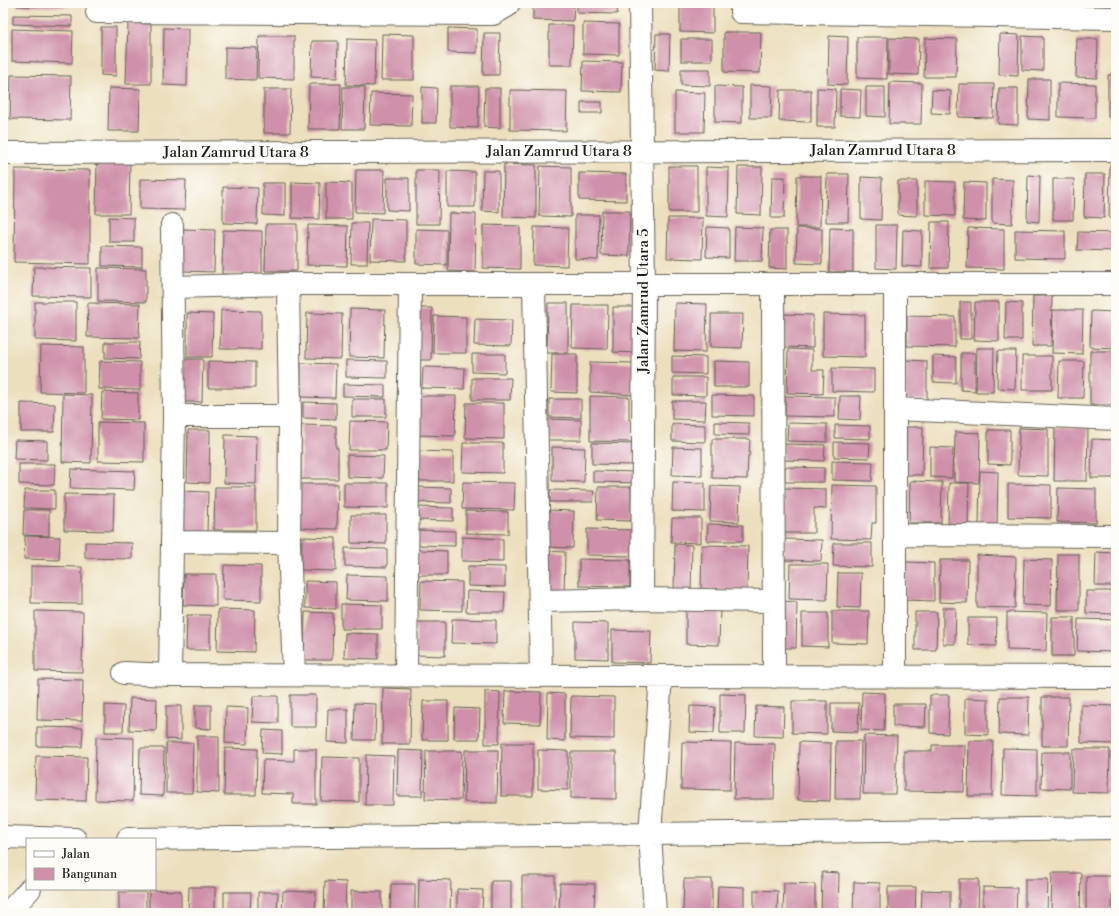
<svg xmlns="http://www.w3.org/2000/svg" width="1119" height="916" font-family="'Libre Bodoni',serif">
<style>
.building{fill:#cf91aa}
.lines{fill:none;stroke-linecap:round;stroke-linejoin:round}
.street-casing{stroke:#656055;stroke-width:24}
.street{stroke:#fff;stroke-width:22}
.labels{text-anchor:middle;stroke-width:3;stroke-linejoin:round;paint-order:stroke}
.street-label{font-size:15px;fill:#1c1c1c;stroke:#fdfcf7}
</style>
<rect width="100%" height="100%" fill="#fdfcf7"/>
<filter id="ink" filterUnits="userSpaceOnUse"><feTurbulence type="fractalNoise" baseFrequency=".025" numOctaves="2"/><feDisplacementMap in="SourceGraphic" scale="8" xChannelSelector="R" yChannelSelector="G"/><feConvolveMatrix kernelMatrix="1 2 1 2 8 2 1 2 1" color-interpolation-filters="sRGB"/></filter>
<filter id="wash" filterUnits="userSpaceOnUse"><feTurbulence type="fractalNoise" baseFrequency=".012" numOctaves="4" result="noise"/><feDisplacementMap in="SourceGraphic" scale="16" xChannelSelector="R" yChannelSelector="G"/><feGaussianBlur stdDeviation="0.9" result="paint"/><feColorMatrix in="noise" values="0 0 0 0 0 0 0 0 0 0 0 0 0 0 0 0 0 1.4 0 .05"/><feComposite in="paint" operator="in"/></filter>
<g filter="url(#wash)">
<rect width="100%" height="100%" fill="#ecdfbe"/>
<g id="blocks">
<path class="building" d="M17 3H68V7L17 6Z
M533 3H574L573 21 533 20Z
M577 3H618L617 14 577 13Z
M680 3H713V33L680 32Z
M13 15 72 16V26L13 24Z
M128 23 151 24V84H126Z
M583 23 619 24V55L583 54Z
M549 25H573L572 65H549Z
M101 27H116V76L101 75Z
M164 28 188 29 187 86 163 85Z
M448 28 477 29V53L448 52Z
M12 29 73 31 72 63 12 61Z
M724 32H761L760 73 724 72Z
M484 33H500L499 75H483Z
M382 34 414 35V80H381Z
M656 34H670L669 71 655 70Z
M1000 34 1019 35 1018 76 999 75Z
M259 36H294V79L258 78Z
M829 36 848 37 847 85 828 84Z
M1022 36 1043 37V71L1022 70Z
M857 37H888L887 79 857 78Z
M889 38 919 39 918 75 889 74Z
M925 38 957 39 956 77H924Z
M347 39 375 40 374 86 346 85Z
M681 39H712V61H681Z
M1077 39H1098L1097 78 1076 77Z
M312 41H338L337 78 311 77Z
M225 47 257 48 256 80 225 79Z
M583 61 622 62 621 92 582 91Z
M681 69H710V86L681 85Z
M11 75 71 76 70 120 10 119Z
M1108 75H1116V117H1108Z
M1029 79H1050V120L1028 119Z
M890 82 922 83 921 124H889Z
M1058 83 1095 84V118L1058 117Z
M309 84H341L340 129H308Z
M959 84H994L993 118 958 117Z
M750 85 772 86 771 118H750Z
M450 86H479L478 128 450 127Z
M715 86 742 87V123L715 122Z
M343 87H365L364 129H342Z
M422 87 437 88 436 123H422Z
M866 87H885V117L866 116Z
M109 88 140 89 139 131H108Z
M485 88H500V128L484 127Z
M817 88 836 89 835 127H817Z
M999 88H1018V125L998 124Z
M264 89H291L290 133H264Z
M840 89 861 90 860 117 840 116Z
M510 90 567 91 566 131 510 130Z
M780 90H811V122L779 121Z
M932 90 951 91 950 114 931 113Z
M675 92 705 93 704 132H675Z
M371 93 412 94 411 126 370 125Z
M581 102H602V113H581Z
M97 160 130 161 129 214H96Z
M504 164 536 165V218L503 217Z
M1110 164H1116V219L1109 218Z
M540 166 571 167V217L539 216Z
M669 166H697V212H669Z
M706 167 729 168 728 217 706 216Z
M738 167H762L761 215 737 214Z
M15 169 90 170V264L14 262Z
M356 170H384L383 213 355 212Z
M416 170H440L439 224H416Z
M447 171 475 172V207H447Z
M483 171H499V212L482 211Z
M579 173 626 174V201L579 200Z
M827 174H849L848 222H826Z
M1085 174H1105L1104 218 1084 217Z
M1028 175 1040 176 1039 222 1027 221Z
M797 176H821L820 227H796Z
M772 177H785L784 218H771Z
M861 177 882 178 881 220 861 219Z
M387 178H409V211L387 210Z
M140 179 186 180 185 210 140 209Z
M992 179 1013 180 1012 224 992 223Z
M1053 179H1074L1073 220H1053Z
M898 181H917V216L898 215Z
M925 181 955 182V216L925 215Z
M292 182 320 183 319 219 292 218Z
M326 182 352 183V219H326Z
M964 182 986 183V221L963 220Z
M263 183H285V216L263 215Z
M223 187 258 188 257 224 223 223Z
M602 211H630L629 256 601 255Z
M449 213 476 214 475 272 448 271Z
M575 215H599L598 260 575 259Z
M109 217 134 218V242H109Z
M668 218H703L702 259 667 258Z
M371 219 406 220V261L370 260Z
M931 222H949L948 268H930Z
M352 223H368L367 264H351Z
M266 224H297V271H265Z
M308 225 348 226 347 266 307 265Z
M483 225 520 226V269L483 268Z
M876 225H897L896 269 876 268Z
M534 227 568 228 567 266 533 265Z
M707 227 729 228V258L706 257Z
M735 227 763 228 762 261H734Z
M797 228 822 229V264L796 263Z
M830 228 853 229V272H829Z
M968 228 1004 229V269L967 268Z
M182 229 215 230 214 272 181 271Z
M416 229 447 230V265L416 264Z
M223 230 262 231V275L222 274Z
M770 230H787V269L769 268Z
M903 230 922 231V267L902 266Z
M1015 230 1065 231V259L1015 258Z
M1078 232 1116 233V251L1077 250Z
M102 246 142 247V267L102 266Z
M34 267 91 268V297L33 296Z
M98 268 146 269V302L98 301Z
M1033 296H1052L1051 346H1032Z
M35 302H76V341L35 340Z
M960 302H971V339H960Z
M975 302H999V341L974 340Z
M1006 302 1022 303V340H1005Z
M88 303 140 304 139 338 87 337Z
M548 303H568V353H547Z
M675 303 707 304 706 352 674 351Z
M573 305H608L607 349 572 348Z
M613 307H638V353L613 352Z
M418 308H432L431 360H418Z
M350 309 385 310 384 358 349 357Z
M221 310 261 311V349H220Z
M1053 310H1083L1082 354 1052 353Z
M1091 311 1116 312V348L1090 347Z
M187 313 213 314 212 357H187Z
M307 313 342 314 341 359 306 358Z
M711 314H743L742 348 711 347Z
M784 314 813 315V348L783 347Z
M823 314 865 315V357L823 356Z
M434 316 466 317V353H433Z
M907 316 955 317V347L907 346Z
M475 319 512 320 511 346 474 345Z
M105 342H140L139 359 105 358Z
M41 346 84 347V393L40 392Z
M977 348H994L993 392H976Z
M788 349 812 350V370H824L823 394 787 393Z
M998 351H1016L1015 389 997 388Z
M1090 351H1116V405H1090Z
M961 353H975V391L961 390Z
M472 354H505V373L472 372Z
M552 354H577V393L551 392Z
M672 356 706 357V374L672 373Z
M933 356 956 357V383L933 382Z
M1022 356H1052V390H1022Z
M183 359H203L202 402H183Z
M346 360 387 361V378L346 377Z
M906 360 927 361V400H906Z
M100 361 140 362V390L99 389Z
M208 361 255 362V388H208Z
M714 361 749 362V387H714Z
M1059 361H1084L1083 398H1058Z
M590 362 634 363 633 395 590 392Z
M301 363 336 364 335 398 301 397Z
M423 367 465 368 464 389 422 388Z
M832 368 874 369V392L832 391Z
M673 377H706V396L673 395Z
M472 378H511L510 400H472Z
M343 384 385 385V397L343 396Z
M102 392 138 393V420L101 419Z
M63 394 92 395 91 463 62 462Z
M712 395 754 396V416L712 415Z
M415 396H456L455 436 414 435Z
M590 396 629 397V420H633L632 442 590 441Z
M785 396 835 397V417L785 416Z
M840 396H861L860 420 839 419Z
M352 399H386V417H352Z
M549 399H581V418L549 417Z
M672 401H706L705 420 672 419Z
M303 402 336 403V419L303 418Z
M21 403 55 404 54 432H21Z
M466 403H504V439L465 438Z
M546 419 581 420V440H545Z
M350 421 387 422 386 450H349Z
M98 422 144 423V462L98 461Z
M715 422 749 423V435L715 434Z
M788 423 827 424V442L787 441Z
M672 424 705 425V442L672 441Z
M301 425 336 426V448H338V479H301Z
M835 425 870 426V439L835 438Z
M902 427H923L922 475H902Z
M1055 427 1088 428 1087 481H1054Z
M1019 428 1048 429V476L1018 475Z
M188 430H210L209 483 187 482Z
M988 430H1010V465L988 464Z
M955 432 980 433 979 483 954 482Z
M225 435 257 436 256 484 224 483Z
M712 439H750L749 456H748L747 479 712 478Z
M1092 439 1116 440V478H1091Z
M15 440 47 441V460L14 459Z
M834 442 870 443 869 458 834 457Z
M463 443H503V473L462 472Z
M592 443 634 444 633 465 592 464Z
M783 444 825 445 824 461 783 460Z
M552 447 585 448 584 482 552 481Z
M673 447 702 448V476L672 475Z
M930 447 953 448 952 478 930 477Z
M415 451 453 452V481H414Z
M347 455 384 456 383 478 347 477Z
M832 461 873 462 872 481 832 480Z
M19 464H55L54 485 19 484Z
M785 467 824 468V482H785Z
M71 469 135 471 134 490 70 488Z
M593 471 641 472V483L593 482Z
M980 471 998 472 997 528 979 527Z
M910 481 942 482 941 523H909Z
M463 482 515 483 514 510 462 509Z
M673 482 705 483V512L672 511Z
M344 483H388V508L344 507Z
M949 483H969L968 524H948Z
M300 484H338L337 529 300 528Z
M1008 484 1051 485V518L1008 517Z
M832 485 876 486V523H872L871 540 831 539Z
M711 486 740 487 739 522 710 521Z
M215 487H256V530H214Z
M416 487 451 488V503L416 502Z
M598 487H631V521L597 520Z
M783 488 826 489V509L814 508V533H782Z
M1058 488 1096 489V523L1057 522Z
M25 490H55V509L24 508Z
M550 490 594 491 593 502H550Z
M183 491 208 492 207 533 182 532Z
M64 494 114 495 113 531 64 530Z
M415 507 453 508V521L414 520Z
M24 510H49V536L23 535Z
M546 510 574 511 573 548 546 547Z
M466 511 508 512V534L466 533Z
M351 515H386V544L351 543Z
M672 518H701V543L671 542Z
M708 524 743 525V541H707Z
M587 529 634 530 633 556 587 555Z
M416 530 455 531V546L416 545Z
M25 536 60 537 59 560 24 559Z
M302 537 336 538V571L301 570Z
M462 537 503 539V562L462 561Z
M784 539 822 540 821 561 784 560Z
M85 542 132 543V559L85 558Z
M834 543H872V567L833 566Z
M675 544 692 545 691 592H674Z
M702 545 748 546 747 591 701 590Z
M345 548 387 549V567L345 566Z
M417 550 447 551V575H416Z
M543 551 565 552 564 597H543Z
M1096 552 1116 553V586H1095Z
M1058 554H1079V610H1057Z
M977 555 1016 557 1015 608 977 607Z
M579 559 630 560V587L579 586Z
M1024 559 1052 560 1051 606 1023 605Z
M940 560H968L967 603 939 602Z
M906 562 934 563V601L905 600Z
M790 564H828L827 600 789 599Z
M224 565 261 566V601L223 600Z
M31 566 82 567V604L31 603Z
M468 566 505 567V587L468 586Z
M838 573H861L860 608 837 607Z
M184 574H216V606L183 605Z
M347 575 388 576V601L346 600Z
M305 581 336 582V609L305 608Z
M421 581 462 582V611L420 610Z
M467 591 505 592 504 612H466Z
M1086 591H1116V614L1086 613Z
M781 601 797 602 796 648H781Z
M341 604 382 605V629H341Z
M686 608H720L719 645 686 644Z
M943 608H956L955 644H943Z
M218 609 255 610 254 652 217 651Z
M35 611 83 612 82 672 35 671Z
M832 611H869L868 644 832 643Z
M305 612 333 613 332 660H304Z
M915 612H937L936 650H915Z
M1007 612 1047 613 1046 651 1007 650Z
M802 613H828V647L802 646Z
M187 615H210V650H186Z
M1052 617H1074V656H1052Z
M968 618H997L996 646 968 645Z
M452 619 496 620V644L451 643Z
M1078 619 1116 620V652L1077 651Z
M416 622H445V656L416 655Z
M575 622 608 623V659L575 658Z
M612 630 651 631 650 663 612 662Z
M345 633 378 634V659L344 658Z
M38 679 83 680 82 721 37 720Z
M383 688 411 689 410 744H382Z
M485 691 500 692 499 744H485Z
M505 691 541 692 540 724 504 723Z
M862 692 885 693 884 731 861 730Z
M548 693 565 694V741L547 740Z
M720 694 746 695 745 733H720Z
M290 695H316V727H290Z
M930 695H949L948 734 930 733Z
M253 696H278V723L252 722Z
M571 696 614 697V739L570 738Z
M1000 697H1029L1028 735 999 734Z
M1042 697H1069L1068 746H1042Z
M130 698 157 699 156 731 129 730Z
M965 698 988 699V735L965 734Z
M423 701H448V740H422Z
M792 701H827V734L792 733Z
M355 703 376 704 375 740H354Z
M831 703H859L858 732 831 731Z
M893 704H926L925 727 893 726Z
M105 705 124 706 123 732H105Z
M195 705H211V729L195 728Z
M1081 705 1116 706V744L1081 743Z
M166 706H181V740L166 739Z
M690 706 715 707 714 733 689 732Z
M756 706 784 707 783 737 755 736Z
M226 707 248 708 247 744 225 743Z
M455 708 480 709 479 739H454Z
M328 709H348V743L327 742Z
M37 727 83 728 82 747 37 746Z
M263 730 282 731V754L262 753Z
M864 735 897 736 895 794H863Z
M197 736H219V793L197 792Z
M96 737 134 738 133 801 95 800Z
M836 741H861L860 799H835Z
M969 741H993L992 796H968Z
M682 742 731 743 730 790 681 789Z
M799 742 831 743 830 801 798 800Z
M166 743H193L192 793H166Z
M502 743H533V796H501Z
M735 743 775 744 774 799H734Z
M932 745H965L964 792 904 791V751H932Z
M140 748H164L163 796 139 795Z
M225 748 257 749 256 795H224Z
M1003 748 1037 749V796L1002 795Z
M294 749H316V804H293V794L262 793 263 760 294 761Z
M1073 749H1110L1109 793 1072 792Z
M398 750 423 751 422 796H397Z
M465 750H498L497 803 464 802Z
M538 750 568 751V790L538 789Z
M426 751H462L461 800 425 799Z
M571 752H616V799L571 798Z
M1042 752H1070V789L1041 788Z
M366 755 394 756 393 805H365Z
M36 756 87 757 86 801 35 800Z
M322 757 359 758V802L321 801Z
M822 872 839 873 838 913H821Z
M1052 873H1081L1080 913H1051Z
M522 876H555V913H522Z
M1086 876H1112V913H1086Z
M419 879 451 880 450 913H418Z
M684 879H712V913H683Z
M959 879H979L978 913H959Z
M1025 879H1048L1047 913H1025Z
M325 881 346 882 345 913H324Z
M491 881H511V913H491Z
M854 882 880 883V913H853Z
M560 883 595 884 594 913H559Z
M784 883 815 884V913H783Z
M391 884H415V913H390Z
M718 886 744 887V913H717Z
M189 887H215V913H188Z
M888 887H916L915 913H888Z
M983 887 1017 888 1016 913H983Z
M457 889 483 890 482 913H457Z
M149 890 181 891V913H149Z
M754 890 778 891 777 913H754Z
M922 890 950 891V913H921Z
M283 891 316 892 315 913H282Z
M351 891 382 892V913H351Z
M119 892H146V913H119Z
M224 892H251L250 913H224Z
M258 892H278L277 913H258Z"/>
</g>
</g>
<g filter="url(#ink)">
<use href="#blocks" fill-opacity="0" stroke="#656055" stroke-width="1"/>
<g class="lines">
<g class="street-casing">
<path id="street" d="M640 3 644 284 642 599
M97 12 493 14 507 6 509 3
M741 12 1116 18
M3 153 1116 150
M288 284 290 416 289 543 294 675
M534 284 541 676
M773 284 774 677
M173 287 288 284H1116
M895 409 1116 419
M174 416H290
M895 535 1116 536
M172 542 289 543
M540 601 642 599 773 601
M124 673 170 675 1116 677
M170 675 174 416 172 225
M406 676 410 284
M895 677V284
M3 837 75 839
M128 839 650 834 1116 828
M8 913 30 889
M655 913 650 834 661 676"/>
</g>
<use href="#street" class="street"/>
</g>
</g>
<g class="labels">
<g class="street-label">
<text x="883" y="155">Jalan Zamrud Utara 8</text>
<text x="559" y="156">Jalan Zamrud Utara 8</text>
<text x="236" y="157">Jalan Zamrud Utara 8</text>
<text transform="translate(643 301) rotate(-90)" y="5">Jalan Zamrud Utara 5</text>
</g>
</g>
<rect width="1119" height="916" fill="none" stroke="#fdfcf7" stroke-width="16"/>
<rect x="26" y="838" width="130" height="52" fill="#fdfcf7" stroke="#a3a29f"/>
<rect x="34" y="851" width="20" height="6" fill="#ffffff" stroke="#a3a29f"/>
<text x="62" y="858" font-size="12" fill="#1c1c1c">Jalan</text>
<rect x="34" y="868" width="20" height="12" fill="#cf91aa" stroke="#a3a29f"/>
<text x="62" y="878" font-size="12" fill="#1c1c1c">Bangunan</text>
</svg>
